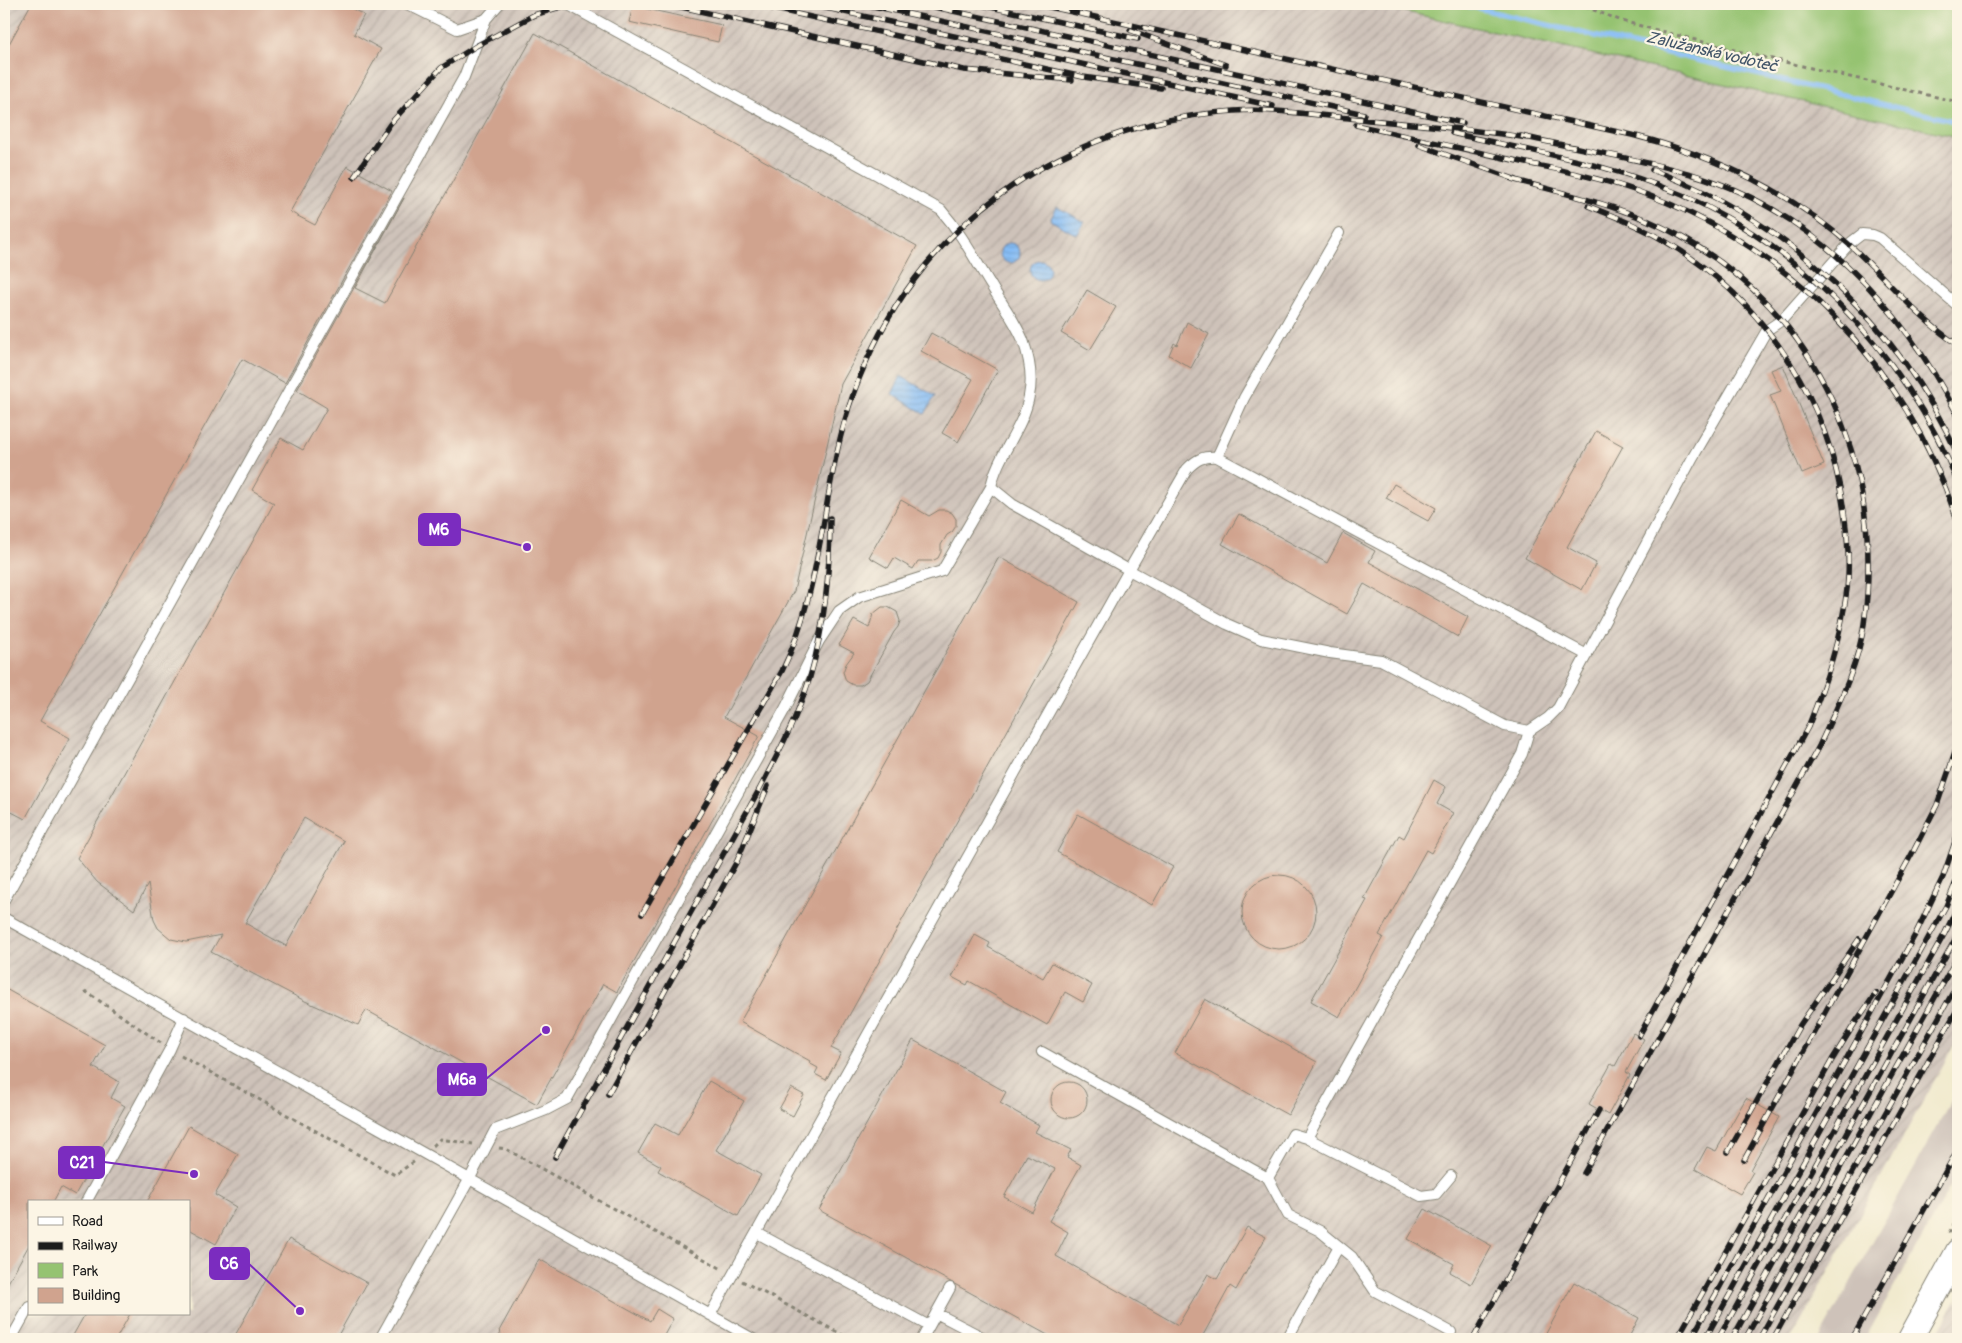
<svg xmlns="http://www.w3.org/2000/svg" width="1962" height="1343" font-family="Pangolin,sans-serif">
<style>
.industrial{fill:url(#industrial-furrows);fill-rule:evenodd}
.railway{fill:#cec2b9}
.green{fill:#95c371;stroke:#587046}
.water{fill:url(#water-rules);stroke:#506c88}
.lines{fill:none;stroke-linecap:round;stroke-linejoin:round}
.stream{stroke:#85bcf5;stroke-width:5}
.building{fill:#d0a38e;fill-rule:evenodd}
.service-casing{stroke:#868375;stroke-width:12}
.tertiary-casing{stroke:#868375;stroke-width:26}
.path{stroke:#868375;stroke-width:3;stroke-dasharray:4 4;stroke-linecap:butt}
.service{stroke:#fff;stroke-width:10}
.tertiary{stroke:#fff;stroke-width:24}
.rail-casing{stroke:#1c1c1c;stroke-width:5.5}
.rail{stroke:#fcf5e5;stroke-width:4;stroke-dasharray:11;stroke-linecap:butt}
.labels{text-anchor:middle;stroke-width:4.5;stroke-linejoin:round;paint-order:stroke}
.water-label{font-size:16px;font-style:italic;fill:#415468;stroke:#fcf5e5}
.leader{fill:none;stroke:#7b2cbf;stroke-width:2}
.callout-dot{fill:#7b2cbf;stroke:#fcf5e5;stroke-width:2}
.callout{fill:#7b2cbf;stroke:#7b2cbf;stroke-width:2}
.callout-label{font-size:16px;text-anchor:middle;font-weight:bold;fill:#fff}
</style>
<defs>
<pattern id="industrial-furrows" width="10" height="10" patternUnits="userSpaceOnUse" patternTransform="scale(1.25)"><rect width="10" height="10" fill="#cec2b9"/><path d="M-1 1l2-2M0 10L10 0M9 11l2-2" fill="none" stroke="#b0a69e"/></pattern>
<pattern id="water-rules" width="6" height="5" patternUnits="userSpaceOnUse" patternTransform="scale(1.25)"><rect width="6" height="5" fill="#85bcf5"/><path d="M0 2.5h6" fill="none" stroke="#72a1d1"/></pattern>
</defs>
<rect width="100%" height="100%" fill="#fcf5e5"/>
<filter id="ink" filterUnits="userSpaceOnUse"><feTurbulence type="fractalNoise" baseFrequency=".02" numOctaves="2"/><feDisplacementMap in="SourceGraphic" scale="10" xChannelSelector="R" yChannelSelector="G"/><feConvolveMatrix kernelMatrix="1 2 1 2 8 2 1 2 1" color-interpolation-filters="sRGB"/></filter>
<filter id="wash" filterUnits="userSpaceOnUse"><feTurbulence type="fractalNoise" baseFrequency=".0096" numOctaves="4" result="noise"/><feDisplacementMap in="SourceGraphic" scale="20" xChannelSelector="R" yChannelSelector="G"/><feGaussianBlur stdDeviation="1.12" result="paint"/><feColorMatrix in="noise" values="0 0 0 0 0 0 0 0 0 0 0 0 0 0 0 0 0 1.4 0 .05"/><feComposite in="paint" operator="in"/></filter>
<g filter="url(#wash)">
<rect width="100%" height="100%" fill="#f1eace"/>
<path class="industrial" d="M4 4H1371L1958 137V1038L1791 1339H4ZM29 1202H189V1314H29Z
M1958 1297V1339H1934Z"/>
<path class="railway" d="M1958 1089V1173L1865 1339H1819Z"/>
<path class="green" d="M1371 4H1958V137Z"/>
<path class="water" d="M1057 207 1085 222 1077 235 1050 220Z
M1000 253a10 10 0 1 1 20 0a10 10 0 1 1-20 0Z
M1030 270a10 10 0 1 1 20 0a10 10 0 1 1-20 0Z
M901 376 935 396 925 414 892 394Z"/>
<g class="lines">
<path class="stream" d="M1460 4 1958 122"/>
</g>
<g id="blocks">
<path class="building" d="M31 4H343L364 15 354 34 381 49 290 212 315 225 347 166 392 191 285 383 242 359 40 721 70 738 25 819 4 808V53Z
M633 6 722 25 718 42 629 22Z
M535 33 917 246 841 384 794 591 724 717 759 736 617 992 603 984 537 1104 366 1010 358 1025 305 1001 211 952 221 935 186 942 171 939 158 928 154 920 148 884 134 910 97 882 77 858 274 503 252 490 281 438 303 450 327 408 297 390 404 198 355 288 385 303ZM304 818 344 841 286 946 245 923Z
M1087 290 1116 307 1090 350 1061 333Z
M1187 322 1209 334 1191 368 1169 355 1174 343 1177 345Z
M931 333 998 370 958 442 942 433 973 379 921 351Z
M1783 365 1824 465 1802 474 1770 395 1781 391 1771 370Z
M1596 431 1623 446 1567 547 1596 563 1582 590 1525 558Z
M1394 484 1436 508 1428 521 1386 498Z
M901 500 929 516 939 510H946L952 513 956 519V526L952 532 947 535 941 545V552L938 558 932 561H918L913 569 894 558 888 568 869 557Z
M1239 514 1327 563 1343 533 1375 551 1369 562 1468 617 1458 637 1364 584 1347 614 1222 544Z
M999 557 1079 602 831 1048 841 1053 826 1080 815 1074 818 1068 809 1063 810 1061 740 1022Z
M882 607H888L897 612 900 621 898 627 894 632 867 681 861 685H853L846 681 843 672 846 664 854 653 839 645 854 620 869 628 873 614Z
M1434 780 1446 787 1437 804 1453 813 1431 853 1426 850 1379 935 1383 937 1339 1017 1311 1001 1367 900 1364 899 1399 835 1404 838Z
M1078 814 1173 867 1152 905 1057 852Z
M1242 912a37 37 0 1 1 74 0a37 37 0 1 1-74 0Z
M975 935 990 943 988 947 1043 978 1052 963 1092 985 1083 1002 1065 992 1047 1025 969 981 967 985 952 977Z
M4 988 105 1045 93 1067 119 1082 111 1098 125 1106 75 1195 61 1187 53 1202H29V1245L4 1290Z
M1205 999 1317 1062 1288 1115 1175 1053Z
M1633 1033 1644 1039 1626 1072 1630 1075 1608 1115 1589 1104 1611 1064 1615 1066Z
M913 1040 1006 1092 1000 1103 1039 1125 1035 1132 1071 1150 1067 1157 1081 1165 1049 1221 1068 1232 1056 1256 1178 1325 1208 1274 1217 1279 1247 1227 1266 1237 1236 1290 1230 1286 1201 1339H1055L819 1210ZM1027 1155 1055 1169 1032 1212 1004 1197Z
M709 1081 744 1101 716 1150 761 1175 738 1216 658 1171 661 1166 638 1153 655 1123 678 1135Z
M1051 1100a18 18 0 1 1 36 0a18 18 0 1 1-36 0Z
M791 1088 804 1095 793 1116 779 1109Z
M1746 1098 1779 1117 1750 1170 1753 1172 1740 1194 1695 1169 1707 1147 1716 1151Z
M189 1126 238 1154 215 1195 236 1207 216 1244 189 1229V1202H147Z
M1425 1209 1492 1246 1471 1284 1450 1272 1454 1264 1408 1239Z
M289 1239 367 1283 336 1339H233Z
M539 1259 650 1321 657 1309 673 1319 662 1339H497L501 1333 499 1331Z
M1574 1282 1639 1318 1628 1339H1543Z
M85 1314H130L116 1339H71Z"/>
</g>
</g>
<g filter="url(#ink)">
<use href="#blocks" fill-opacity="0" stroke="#868375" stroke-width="1"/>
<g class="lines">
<g class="service-casing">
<path id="service" d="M407 4 457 29 486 19 499 4
M1217 457 1244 398 1339 233
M991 487 1012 504 1129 570 1187 469C1197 459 1203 456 1217 457L1587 655
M4 900 464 77 486 19
M4 918 425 1154 753 1339
M1042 1052 1268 1178
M1307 1138 1522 754 1529 731 1548 718 1558 708 1693 457 1767 330 1782 320 1849 244 1862 234 1873 235 1880 238 1958 306
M1451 1176 1436 1194 1421 1196 1307 1138 1293 1134 1268 1178 1288 1215 1320 1231 1352 1257 1375 1291 1451 1332
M86 1202 170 1049 184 1018
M757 1233 929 1326
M936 1313 986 1339
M710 1315 1129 570 1227 624 1261 639 1330 653 1381 660 1505 726 1529 731
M11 1339 29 1307
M380 1339 469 1180 495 1130 546 1110 567 1099 786 707 819 641 839 611 859 597 942 571 991 487C997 455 1023 430 1029 396 1033 378 1029 357 1023 340 1015 321 1002 304 992 287 975 260 962 234 941 210L567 4
M922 1339 950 1288
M1287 1339 1339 1246"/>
</g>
<g class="tertiary-casing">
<path id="tertiary" d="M1910 1339 1958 1251"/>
</g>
<path class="path" d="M1578 4 1622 21 1746 53 1958 102
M85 991 161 1043
M181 1056 395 1175 415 1161
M433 1146 440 1139 473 1144
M499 1148 506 1149 722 1269
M1949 1233 1958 1217
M742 1281 850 1339"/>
<use href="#service" class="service"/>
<use href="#tertiary" class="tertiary"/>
<g class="rail-casing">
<path id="rail" d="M668 4 964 70 1072 80
M752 4 1083 77 1161 88
M808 4 1273 106
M864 4 1364 114
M921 4 1463 123
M977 4 1138 39
M1036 4 1632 135C1712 155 1790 191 1852 247 1887 279 1918 319 1958 345
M1130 30 1226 65
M1356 125C1411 137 1466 149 1522 162 1559 170 1597 177 1634 190 1788 243 1908 368 1958 523
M1452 133C1520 149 1591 160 1657 185 1789 232 1907 353 1958 483
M1521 136C1578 149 1636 158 1691 174 1812 209 1902 307 1958 416
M1419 145 1517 180
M1652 170C1787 219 1899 325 1958 455
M354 177 390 124 441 68 476 46 534 15 570 4
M1512 179C1568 195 1624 206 1676 234 1818 310 1886 467 1864 624 1858 667 1837 707 1819 746L1584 1173
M1588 206C1614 216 1639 226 1663 240 1755 293 1820 385 1840 488 1846 520 1851 556 1847 589 1841 638 1826 682 1808 727L1639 1036
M642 914 782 671C825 584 821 483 854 392 914 226 1060 123 1234 111 1272 108 1311 115 1349 118 1408 124 1469 128 1528 138
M608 1094 737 861 768 786
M1728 1152 1800 1025 1859 939
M555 1157 760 788C779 752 798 716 810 677 825 625 830 571 830 518
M1744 1160 1914 850 1937 805 1958 744
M1473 1339 1599 1110
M1677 1339 1832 1060 1855 1023 1876 993
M1691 1339 1915 935 1943 877 1958 833
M1705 1339 1946 906 1958 877
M1718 1339 1945 933 1958 906
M1732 1339 1958 934
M1745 1339 1958 956
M1759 1339 1958 983
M1773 1339 1958 1008
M1852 1339 1958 1149"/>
</g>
<use href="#rail" class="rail"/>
</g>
</g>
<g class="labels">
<g class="water-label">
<text transform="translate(1712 51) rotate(13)" y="6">Zalužanská vodoteč</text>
</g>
</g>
<path class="leader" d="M527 547L460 529M546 1030L486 1079M194 1174L104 1162M300 1311L249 1264"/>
<g class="callout-dot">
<circle cx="527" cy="547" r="5"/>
<circle cx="546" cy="1030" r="5"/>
<circle cx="194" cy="1174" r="5"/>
<circle cx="300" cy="1311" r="5"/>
</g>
<g class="callout">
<rect x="419" y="514" width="41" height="31" rx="5"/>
<rect x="438" y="1064" width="48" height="31" rx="5"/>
<rect x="59" y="1147" width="45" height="31" rx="5"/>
<rect x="210" y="1248" width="39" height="31" rx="5"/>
</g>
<g class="callout-label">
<text x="439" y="535">M6</text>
<text x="462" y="1085">M6a</text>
<text x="82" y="1168">C21</text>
<text x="229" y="1269">C6</text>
</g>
<rect width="1962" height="1343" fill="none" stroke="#fcf5e5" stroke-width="20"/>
<rect x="28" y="1200" width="162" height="115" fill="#fcf5e5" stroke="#a29e95"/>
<rect x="38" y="1217" width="25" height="8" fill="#ffffff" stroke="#a29e95"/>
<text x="72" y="1226" font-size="15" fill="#1c1c1c">Road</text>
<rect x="38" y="1242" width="25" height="8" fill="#1c1c1c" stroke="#a29e95"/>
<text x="72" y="1250" font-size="15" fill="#1c1c1c">Railway</text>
<rect x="38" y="1263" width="25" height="15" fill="#95c371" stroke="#a29e95"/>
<text x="72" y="1276" font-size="15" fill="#1c1c1c">Park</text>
<rect x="38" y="1288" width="25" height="15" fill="#d0a38e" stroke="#a29e95"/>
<text x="72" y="1300" font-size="15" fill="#1c1c1c">Building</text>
</svg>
